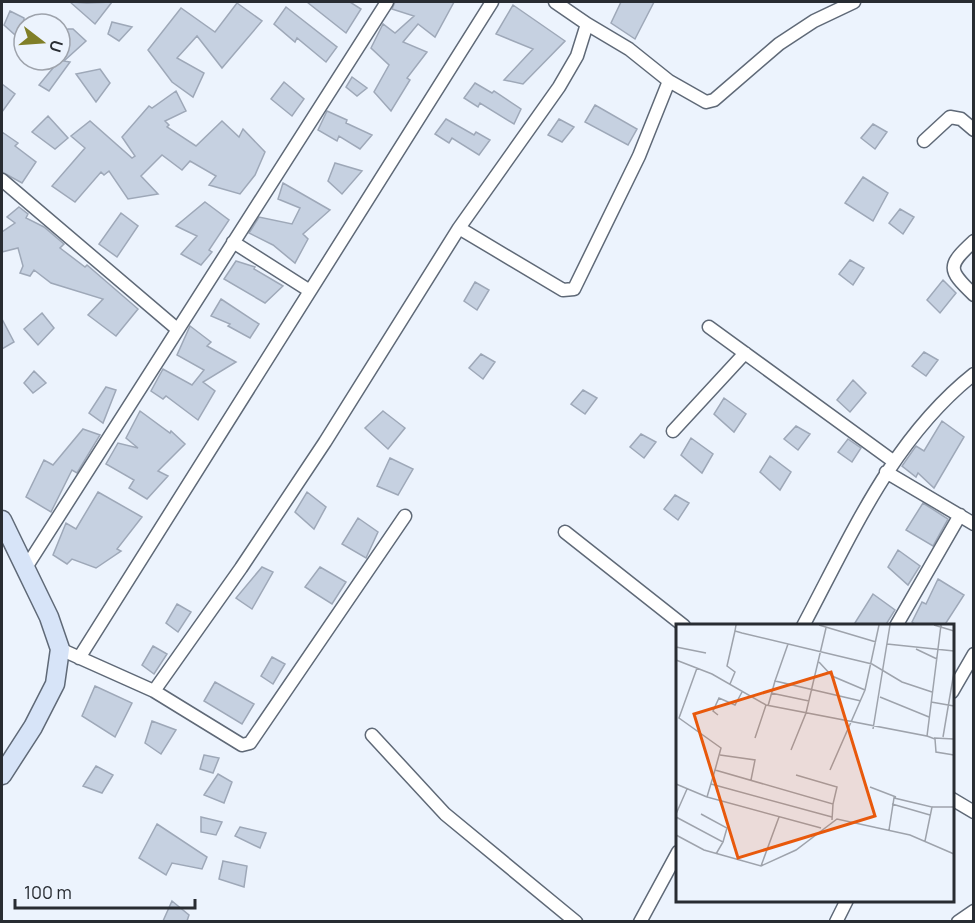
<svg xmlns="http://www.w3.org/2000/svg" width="975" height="923" font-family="Manrope,sans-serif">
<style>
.building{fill:#c6d1e1;stroke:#9ea8b8;stroke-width:1.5}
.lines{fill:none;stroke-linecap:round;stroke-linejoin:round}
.minor-casing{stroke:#5f6977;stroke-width:15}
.secondary-casing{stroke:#5f6977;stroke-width:21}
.minor{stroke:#fff;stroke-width:12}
.secondary{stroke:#d7e4f8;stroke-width:18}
.inset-road{fill:none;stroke:#9ea3ac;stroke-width:1.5}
.view{fill:#e8590c;fill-opacity:0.15;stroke:#e8590c;stroke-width:3}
.inset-edge{fill:none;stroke:#282c32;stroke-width:3}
</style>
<rect width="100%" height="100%" fill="#ecf3fd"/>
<path class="building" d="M70 2 87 3 112 2 95 24Z
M307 2H350L361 9 346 33Z
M395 2H454L435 37 418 24 403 42 427 52 407 78 410 80 391 111 374 92 389 65 371 48 383 24 395 33 414 16 392 9Z
M621 2H654L635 39 611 23Z
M237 3 262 21 222 68 197 36 177 58 204 73 193 97 172 82 148 50 181 8 215 32Z
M513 5 565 41 523 84 504 80 533 49 496 34Z
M286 7 337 47 326 62 297 38 295 42 274 24Z
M10 11 24 18V43L4 25Z
M112 22 132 27 119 41 108 34Z
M68 29H73L86 41 64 61 70 62 49 91 39 85 53 68 44 60H60V43Z
M100 69 110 83 96 102 76 74Z
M352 77 367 88 357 96 346 87Z
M284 82 304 99 292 116 271 99Z
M475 83 492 93 494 91 521 109 514 124 480 103 478 107 464 98Z
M2 84 15 94 2 112Z
M176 91 186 111 165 121 169 125 167 127 196 146 222 121 239 137 243 129 265 152 255 175 240 194 209 185 216 176 190 161 182 170 162 155 141 176 158 194 128 199 109 171 104 175 101 172 75 202 52 186 85 148 71 136 90 121 132 158 135 156 122 137 149 106 152 108Z
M595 105 637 129 628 145 585 122Z
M327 111 347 120 346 123 372 135 360 149 339 136 337 141 318 130Z
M48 116 68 138 55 149 32 132Z
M446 119 474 135 476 132 490 140 479 155 452 138 449 143 435 134Z
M559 119 574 127 562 142 548 135Z
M873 124 887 132 875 149 861 138Z
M2 132 18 143 15 146 36 162 22 183 2 172Z
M335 163 362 171 342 194 328 181Z
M863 177 888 193 873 221 845 203Z
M283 183 330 210 303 234 308 239 295 263 273 245 249 233 259 217 292 224 300 208 278 199Z
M205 202 229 220 209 250 212 252 201 265 181 254 197 236 176 226Z
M19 207 28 214 26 218 44 227 64 244 60 248 85 267 87 265 138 309 116 336 88 315 103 299 51 283 34 270 30 276 20 273 23 266 18 248 2 252V232L15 223 7 217Z
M900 209 914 217 903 234 889 223Z
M121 213 138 226 117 257 99 244Z
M850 260 864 268 853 285 839 274Z
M236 261 255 267 254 269 283 286 265 303 224 279Z
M943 280 956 293 940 313 927 300Z
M475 282 489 290 477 310 464 301Z
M221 299 259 324 250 338 228 326 230 324 211 316Z
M42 313 54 328 38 345 24 329Z
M2 319 14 342 2 349Z
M190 326 211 342 207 346 236 362 203 382 215 391 198 420 166 396 163 399 151 391 163 369 192 385 204 370 177 355Z
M924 352 938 360 926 376 912 366Z
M481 354 495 362 483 379 469 368Z
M34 371 46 383 33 393 24 383Z
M853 380 866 393 850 412 837 400Z
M106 387 116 390 103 423 89 413Z
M583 390 597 398 585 414 571 404Z
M724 398 746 414 734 432 714 414Z
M140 411 170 433 171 431 185 444 158 471 168 476 147 499 129 488 134 480 106 464 118 443 138 448 126 438Z
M383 411 405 428 388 449 365 428Z
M942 421 964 437 934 488 918 473 916 477 902 466 916 446 924 451Z
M796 426 810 434 798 450 784 439Z
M83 429 100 435 77 473 72 470 51 512 26 497 44 460 53 465Z
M641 434 656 442 644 458 630 447Z
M691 438 713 454 702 473 681 455Z
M848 439 861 448 852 462 838 452Z
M770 456 791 472 780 490 760 472Z
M390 458 413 469 398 495 377 486Z
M98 492 142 517 117 549 121 551 96 568 72 559 67 564 53 555 66 523 76 529Z
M307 492 326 507 314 529 295 512Z
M675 495 689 503 678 520 664 509Z
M923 503 948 519 933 546 906 530Z
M358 518 378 532 366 558 342 544Z
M898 550 920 566 908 585 888 567Z
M262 567 273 572 252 609 236 598Z
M320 567 346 582 332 604 305 587Z
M938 579 964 595 944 626H918L912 622 922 602 926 604Z
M873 594 895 610 885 626H853Z
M177 604 191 612 178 632 166 623Z
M153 646 167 654 154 674 142 665Z
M272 657 285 664 273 684 261 676Z
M215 682 254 704 242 724 204 701Z
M95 686 132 703 115 737 82 716Z
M152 721 176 730 161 754 145 743Z
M204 755 219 758 213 773 200 769Z
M96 766 113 775 102 793 83 786Z
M218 774 232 782 224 803 204 795Z
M201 817 222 822 216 835 201 832Z
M157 824 207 857 202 869 172 863 166 875 139 858Z
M240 827 266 833 260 848 235 836Z
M223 861 247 866 244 887 219 879Z
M172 901 189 915 187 921H163Z"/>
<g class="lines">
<g class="minor-casing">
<path id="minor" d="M587 24 629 49 669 81 706 102 714 100 779 44 814 21 854 2
M924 141 950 117 961 119 974 130
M2 180 177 329
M459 228 563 290 574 289 639 156 669 81
M974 241C947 266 947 269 974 295
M233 242 310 291
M709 327 893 461
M673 431 745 353
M886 472 974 524
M565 532 684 626
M25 569 387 2
M803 626C851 536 892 439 974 374
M896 626 960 515
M60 649 154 691 241 568 325 442 459 228 559 87 577 56 587 24 555 2
M79 658 492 2
M154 691 242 745 250 743 405 516
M952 692 974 654
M372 735 445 814 576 922
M952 799 974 812
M640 922 678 852
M836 922 847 900
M958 922 974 911"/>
</g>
<g class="secondary-casing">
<path id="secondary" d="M2 520 49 617 60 649 55 684 33 727 2 775"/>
</g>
<use href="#minor" class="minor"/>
<use href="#secondary" class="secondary"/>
</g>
<g transform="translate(676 624)">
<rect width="278" height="278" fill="#ecf3fd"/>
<path class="inset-road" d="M60 1 59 7 66 9 196 40 226 58 256 68M143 1 200 18M258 1 278 7M211 20 278 27M0 23 30 29M240 25 261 35M0 36 36 50 90 81 251 112 265 1M143 38 156 52 189 66M21 44 3 94 45 124 39 146M99 57 112 20M54 60 59 48 51 42 59 7M95 69 133 77M204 73 253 93M255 78 278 82M92 82 99 57 185 77M42 91 37 87 43 74 59 81 66 68M197 105 214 1M251 112 259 115 260 128 278 131M267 113 278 48M79 114 90 81M258 114 278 115M115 126 130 89 150 4M44 131 79 136 75 156M154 146 189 66 203 1M120 151 161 163 157 180M0 160 31 173M35 160 156 193M194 163 220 173M216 180 254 191M256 183H278M0 190 11 165M25 190 51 204 47 218M0 193 47 218 40 230M145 204 31 173 39 146 157 180 156 196M213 206 218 174 256 183 249 217M0 211 28 226 85 242 120 226 161 195 234 211 278 230M85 242 103 193"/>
<path class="view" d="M155 48 199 192 62 234 18 90Z"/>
<rect width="278" height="278" class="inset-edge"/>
</g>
<rect width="975" height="923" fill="none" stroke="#282c32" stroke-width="6"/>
<g transform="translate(42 42) rotate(107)"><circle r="28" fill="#ecf3fd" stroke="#9ea3ac" stroke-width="1.5"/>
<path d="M0-4.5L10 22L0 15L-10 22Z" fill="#807f28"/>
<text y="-9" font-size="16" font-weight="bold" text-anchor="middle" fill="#282c32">U</text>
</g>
<path d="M15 899v9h180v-9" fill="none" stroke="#282c32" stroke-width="3"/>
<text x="24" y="899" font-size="18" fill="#282c32" stroke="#ecf3fd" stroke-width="4.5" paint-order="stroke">100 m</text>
</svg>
